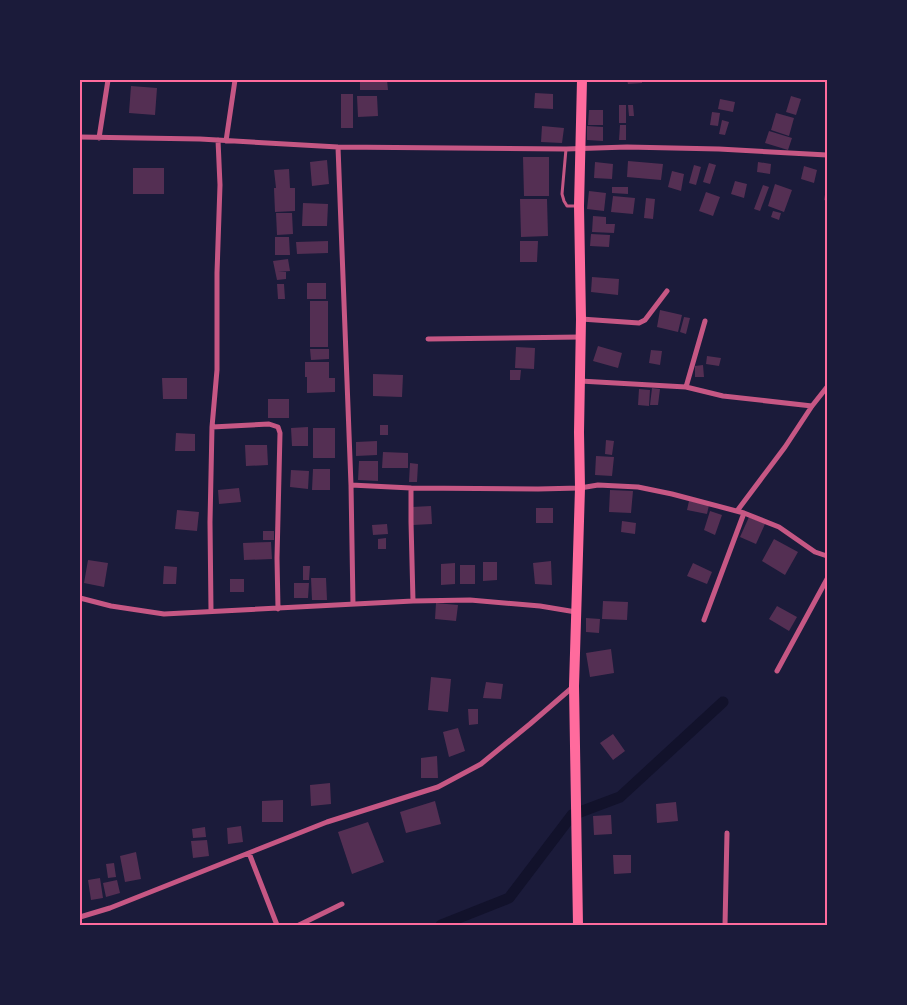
<svg xmlns="http://www.w3.org/2000/svg" width="907" height="1005" font-family="Signika,sans-serif">
<style>
.lines{fill:none;stroke-linecap:round;stroke-linejoin:round}
.canal{stroke:#12122b;stroke-width:11}
.building{fill:#542f53}
.service{stroke:#c65784;stroke-width:3}
.minor{stroke:#c65784;stroke-width:5}
.primary{stroke:#ff6b9d;stroke-width:10}
.neatline{fill:none;stroke:#ff6b9d;stroke-width:2}
</style>
<rect width="100%" height="100%" fill="#1b1b3a"/>
<g class="lines">
<path class="canal" d="M441 925 509 898 572 815 620 797 723 702"/>
</g>
<path class="building" d="M360 80H387L388 90H360Z
M627 80H642V83L628 84Z
M131 86 157 88 155 115 129 113Z
M535 93 553 94V109L534 108Z
M341 94H353V128H341Z
M357 96H377L378 116 358 117Z
M791 96 801 99 796 115 786 112Z
M720 99 735 102 733 112 718 109Z
M619 105H626V123H619Z
M628 105H633L634 116H629Z
M589 110H603V125H588Z
M712 112 720 113 718 126 710 125Z
M776 113 794 118 789 136 771 130Z
M722 120 729 122 725 135 719 134Z
M620 125H626V140H619Z
M542 126 564 128 562 143 541 142Z
M587 126 603 127V141L587 140Z
M769 131 792 138 788 150 765 143Z
M523 157H549V196H524Z
M327 160 329 184 312 186 310 162Z
M628 161 663 164 661 180 627 177Z
M595 162 613 164 612 179 594 178Z
M758 162 771 164 770 174 757 172Z
M709 163 716 165 710 184 703 182Z
M694 165 701 167 696 185 689 183Z
M804 166 817 170 814 183 801 179Z
M133 168H164V194H133Z
M289 169 290 188H295V211L275 212 274 188H276L274 170Z
M672 171 684 174 681 191 668 187Z
M735 181 747 184 744 198 731 194Z
M775 184 792 190 784 212 768 206Z
M763 185 769 187 760 211 754 209Z
M612 187H628V194L612 193Z
M826 189H827V201L824 200Z
M589 191 606 193 604 211 587 209Z
M706 192 720 197 713 216 699 211Z
M613 196 635 198 633 214 611 212Z
M646 198 655 199 653 219 644 218Z
M520 199H547L548 236 521 237Z
M303 203 328 204 327 226H302Z
M773 211 781 213 779 220 771 217Z
M276 213H292L293 234 277 235Z
M593 216 606 217V224H615L614 233 592 232Z
M591 234 610 235 609 247 590 246Z
M275 237H289L290 255H275Z
M328 241V253L297 254 296 242Z
M520 241H538L537 262H520Z
M288 259 290 271 278 272H286V279L277 280 273 261Z
M592 277 619 279 618 295 591 292Z
M307 283H326V299H307Z
M277 284H284L285 299H278Z
M310 301H328V347H310Z
M660 310 682 315 678 332 657 327Z
M684 317 690 318 686 334 680 332Z
M598 346 622 353 618 368 593 361Z
M516 347 535 348 534 369 515 368Z
M310 349H329V359L311 360Z
M651 350 662 351 660 365 649 363Z
M707 356 721 358 719 366 706 364Z
M305 362H329V378H335V392L307 393V377H305Z
M703 365 704 377H695V366Z
M510 370H521L520 380H510Z
M373 374 403 375 402 397 373 396Z
M162 378H187V399H163Z
M652 388 660 389 658 405H650Z
M639 389 650 390 649 406 638 405Z
M268 399H289V418H268Z
M380 425H388V435H380Z
M308 427V446H292L291 428Z
M313 428H335V458H313Z
M176 433 195 434V451H175Z
M606 440 614 441 612 455 605 454Z
M377 441V455L356 456V442Z
M245 445H267L268 465 246 466Z
M383 452 408 453V468H382Z
M596 456 614 457 612 476 595 475Z
M359 461H378V481L358 480Z
M410 463 418 464 417 482H409Z
M313 469H330V490H312Z
M291 470 309 471 308 489 290 487Z
M239 488 241 502 219 504 218 490Z
M610 490 633 491 631 513 609 512Z
M689 501 709 505 707 514 687 510Z
M431 506 432 524 413 525 412 507Z
M536 508H553V523H536Z
M177 510 199 512 197 531 175 529Z
M710 511 722 515 715 535 704 530Z
M749 517 765 524 756 544 740 537Z
M622 521 636 523 635 534 621 532Z
M387 524 388 534 373 535 372 525Z
M263 531H274V540H263Z
M386 538V549H378V539Z
M774 539 798 552 785 575 762 561Z
M271 542 272 559 244 560 243 543Z
M88 560 108 563 104 587 84 583Z
M551 561 552 585 535 584 533 563Z
M483 562H497V580L483 581Z
M455 563V584L441 585V564Z
M693 563 712 572 707 584 687 576Z
M460 565H475V584H460Z
M164 566 177 567 176 584H163Z
M303 566H310L309 580H303Z
M311 578H326L327 600H312Z
M230 579H244V592H230Z
M294 583H309L308 598H294Z
M603 601 628 602 627 620 602 619Z
M436 603 458 605 456 621 435 619Z
M777 606 797 617 789 631 769 619Z
M586 618 600 619 599 633 586 632Z
M611 649 614 673 590 677 586 653Z
M431 677 451 679 448 712 428 710Z
M486 682 503 684 501 699 483 698Z
M468 709H478V724L469 725Z
M458 728 465 751 449 757 443 732Z
M613 734 625 751 613 760 600 743Z
M437 756 438 778H421V758Z
M330 783 331 804 311 806 310 785Z
M283 800V822H262V801Z
M435 801 441 824 406 833 400 812Z
M676 802 678 821 657 823 656 804Z
M611 815 612 834 594 835 593 816Z
M368 822 384 862 352 874 338 832Z
M241 826 243 842 228 844 227 828Z
M205 827 206 837 193 838 192 829Z
M207 840 209 856 193 858 191 841Z
M136 852 141 879 125 882 120 856Z
M613 855H631V873L614 874Z
M114 863 116 877 108 878 106 864Z
M100 878 103 898 91 900 88 880Z
M117 880 120 893 106 897 103 883Z"/>
<g class="lines">
<path class="service" d="M566 149 562 194 564 201 567 206H578"/>
<path class="minor" d="M80 137 200 139 338 147 566 149 627 147 719 149 827 155
M99 138 108 80
M226 141 235 80
M338 147 351 485 353 604
M581 319 639 323 645 320 667 291
M428 339 580 337
M580 381 686 387 723 396 812 406
M686 387 705 321
M212 427 269 424 278 427 280 433 277 558 278 609
M351 485 411 488V522L413 601
M411 488 538 489 580 488 598 485 638 487 672 494 744 513 779 527 815 552 827 556
M737 511 785 447 812 406 827 387
M80 598 111 606 164 614 413 601 470 600 540 606 576 612
M211 611 210 522 212 427 217 370V273L220 185 218 140
M704 620 744 513
M777 671 827 579
M249 853 277 925
M80 917 110 908 327 822 438 787 481 764 530 724 574 686
M299 925 342 904
M725 925 727 833"/>
<path class="primary" d="M578 925 574 686 580 488 579 432 581 319 579 206 582 80"/>
</g>
<rect width="907" height="1005" fill="none" stroke="#1b1b3a" stroke-width="162"/>
<rect x="81" y="81" width="745" height="843" class="neatline"/>
</svg>
